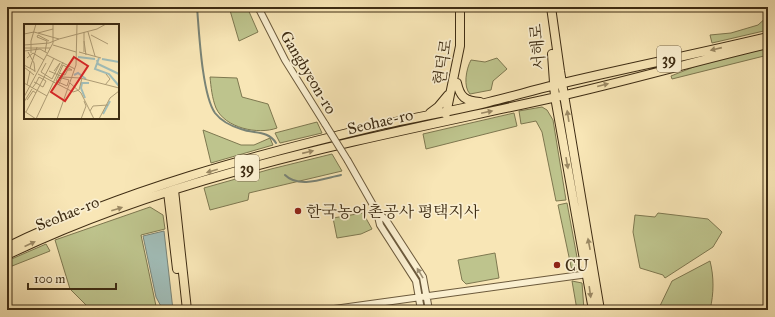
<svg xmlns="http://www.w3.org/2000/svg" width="775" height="317" font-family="'IM FELL Great Primer','Noto Serif KR',serif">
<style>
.green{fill:#bec48d;stroke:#7e7850}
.water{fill:#a1bdb8;stroke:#798376}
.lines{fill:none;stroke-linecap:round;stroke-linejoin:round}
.stream{stroke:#798376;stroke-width:2}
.minor-casing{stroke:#6c5a3c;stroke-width:8}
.major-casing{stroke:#3e2c13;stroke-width:10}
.minor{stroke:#faefd0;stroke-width:6}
.major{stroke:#f8e6b6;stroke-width:8}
.minor-bridge-casing{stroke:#6c5a3c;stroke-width:8;stroke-linecap:butt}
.minor-bridge{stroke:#faefd0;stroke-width:6}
.oneway{fill:#9b8964}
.oneway2{fill:#9c8e72}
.poi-dot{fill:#8f2418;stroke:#faefd0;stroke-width:1.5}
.labels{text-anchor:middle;stroke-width:3.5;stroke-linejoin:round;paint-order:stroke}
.shield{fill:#faefd0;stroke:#76664c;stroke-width:1}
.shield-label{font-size:15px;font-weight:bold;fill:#3e2c13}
.street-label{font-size:16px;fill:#3e2c13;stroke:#faefd0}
.poi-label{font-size:16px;fill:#3e2c13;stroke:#faefd0;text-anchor:start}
.inset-river{fill:none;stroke:#a1bdb8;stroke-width:2}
.inset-road{fill:none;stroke:#ae9c75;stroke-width:1}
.view{fill:#d62828;fill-opacity:0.15;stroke:#d62828;stroke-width:2}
.inset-edge{fill:none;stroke:#3e2c13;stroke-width:2}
</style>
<rect width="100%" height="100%" fill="#f8e6b6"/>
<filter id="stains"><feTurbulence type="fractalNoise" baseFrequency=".005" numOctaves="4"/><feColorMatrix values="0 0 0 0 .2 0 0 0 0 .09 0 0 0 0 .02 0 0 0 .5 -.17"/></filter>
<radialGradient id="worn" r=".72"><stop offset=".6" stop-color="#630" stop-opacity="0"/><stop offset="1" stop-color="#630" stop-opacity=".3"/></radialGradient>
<path class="green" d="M229 7H247L258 32 239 41Z
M768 16V30L712 43 710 35 731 33 758 25Z
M768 47V55L672 79 671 76 701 64Z
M497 58 507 69 493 81 491 90 470 94C463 87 466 69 471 60L485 62Z
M210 77 237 78 242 97 268 104 277 128C258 135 225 128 216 108 212 98 211 87 210 77Z
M542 107 547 110 553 120 566 200 556 201 542 132 536 121 521 124 519 111Z
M514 113 517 126 426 149 423 134Z
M317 122 322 133 280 143 275 133Z
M203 130 241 145H254L270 138 273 145 211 163Z
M332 154 342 171 249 193 248 200 210 210 204 188 271 169Z
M567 203 579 268 572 271 558 205Z
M150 207 163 215 165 229 141 235 156 306 160 310H91L70 289 55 240Z
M363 213 372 229 361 234 337 238 333 218Z
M658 213 708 219 722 232 713 247 665 278 663 275 640 268 633 232 635 215 655 217Z
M46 244 50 251 7 268V261Z
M495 253 499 278 466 284 462 280 458 260Z
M710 261C714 277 714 293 710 310H658L672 281Z
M572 281 582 283 584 310H577Z"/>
<path class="water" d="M164 231 173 310H163L156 297 143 236Z"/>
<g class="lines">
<path class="stream" d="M197 7C199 31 202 95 215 113 222 122 231 126 241 129 254 134 268 130 276 143
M285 175C299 189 325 178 341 175"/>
<g class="minor-casing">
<path id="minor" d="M258 7 285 60 325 124
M348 161 377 212 380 225 416 281 421 310
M377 212 386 220 423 277 429 310
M327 310 588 274"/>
</g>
<g class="major-casing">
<path id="major" d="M551 7 560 71 600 310
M552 54 555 97 593 310
M457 83C460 97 465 101 480 102
M430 113 438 107 448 95
M446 114 460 46V7
M174 190 187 310
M168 192 177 269
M7 247C124 190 254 155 381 125 417 117 453 111 489 102 511 97 533 90 555 85 626 68 697 54 768 37
M7 255C179 172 368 139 552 98 624 82 696 61 768 44"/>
</g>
<use href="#minor" class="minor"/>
<use href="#major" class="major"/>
<g class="minor-bridge-casing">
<path id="minor-bridge" d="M325 124 348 161"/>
</g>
<use href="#minor-bridge" class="minor-bridge"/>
</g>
<defs><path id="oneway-solid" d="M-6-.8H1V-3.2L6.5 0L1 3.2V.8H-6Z"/></defs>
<g class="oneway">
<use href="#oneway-solid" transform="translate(716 49) rotate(167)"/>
<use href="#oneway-solid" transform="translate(603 85) rotate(-14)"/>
<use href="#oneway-solid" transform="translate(487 112) rotate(-12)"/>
<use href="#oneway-solid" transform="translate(568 116) rotate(-99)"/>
<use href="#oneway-solid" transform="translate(308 152) rotate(-13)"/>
<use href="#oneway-solid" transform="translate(567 163) rotate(80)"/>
<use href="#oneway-solid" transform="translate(212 171) rotate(164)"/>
<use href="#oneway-solid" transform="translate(117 209) rotate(-18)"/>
<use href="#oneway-solid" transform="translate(30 244) rotate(-25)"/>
<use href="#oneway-solid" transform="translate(589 244) rotate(-101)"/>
<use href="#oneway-solid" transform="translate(590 292) rotate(82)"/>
</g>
<use class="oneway2" href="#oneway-solid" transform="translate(420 273) rotate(-121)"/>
<g class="poi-dot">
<circle cx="298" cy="211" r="4"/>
<circle cx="557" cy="265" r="4"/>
</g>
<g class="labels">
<g class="shield">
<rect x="657" y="46" width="24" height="26" rx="3"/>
<rect x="235" y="155" width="24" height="26" rx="3"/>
</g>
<g class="shield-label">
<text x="669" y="64">39</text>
<text x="247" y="173">39</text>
</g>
<g class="street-label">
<text transform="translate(537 47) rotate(-95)" y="6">서해로</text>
<text transform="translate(442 62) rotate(-81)" y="6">현덕로</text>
<text transform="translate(309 72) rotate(59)" y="6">Gangbyeon-ro</text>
<text transform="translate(380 121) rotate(-13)" y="6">Seohae-ro</text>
<text transform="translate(67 213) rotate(-22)" y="6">Seohae-ro</text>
</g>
<g class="poi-label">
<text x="306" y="217">한국농어촌공사 평택지사</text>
<text x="565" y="271">CU</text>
</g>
</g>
<g transform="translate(24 24)">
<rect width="95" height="95" fill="#f8e6b6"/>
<path class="inset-river" d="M54 33 71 35M75 34 71 45 85 50 95 62M78 35 95 38M73 36 74 40 95 50M50 51 54 49 62 55M61 74 57 64 58 59H65M79 90 86 77"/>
<path class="inset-road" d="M64 8 71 32M14 9 29 5M0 10 10 8 35 15 73 5 82 0M14 11 25 17M14 11 13 13 23 17 21 28M67 11 84 20M60 17 62 31M0 21 25 19 35 15M29 21 52 28M0 24H26M0 27 16 25 23 29M4 28 10 39 11 48M55 28 77 34M60 28V8M7 29V17L12 0M23 31 51 45M3 34 9 29 20 36M22 39 17 48 28 55 36 39 30 47M0 41 11 47M0 43 10 51M6 44 13 23M25 47 39 53 56 54 95 64M35 49 41 51 44 45M14 50 49 68 55 66M34 53 45 56 43 62 32 57 39 41 48 46H44M0 59 23 72M46 59 57 69 70 95M35 60 43 42M3 61 6 47M81 61 86 55 82 50M8 64 9 63 12 59 15 53 22 57 19 63 17 62 14 60 10 58M55 66 58 54M0 73 29 19V0M3 76 9 67 12 69M0 78 8 65M0 87 12 95 39 38M66 87 69 82 84 81M2 88 30 34M33 95 52 41 53 0M57 95 62 82 60 77M75 95 86 74 95 67"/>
<path class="view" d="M50 33 64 42 41 77 27 68Z"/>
<rect width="95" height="95" class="inset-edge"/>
</g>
<rect width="775" height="317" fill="none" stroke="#f8e6b6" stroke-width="24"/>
<rect x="8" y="8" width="759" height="301" fill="none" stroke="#3e2c13" stroke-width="2"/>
<rect x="12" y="12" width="751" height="293" fill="none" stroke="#3e2c13"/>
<path d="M28 283v6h88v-6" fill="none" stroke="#3e2c13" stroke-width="2"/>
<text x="34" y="283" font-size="12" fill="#3e2c13" stroke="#faefd0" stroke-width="3" paint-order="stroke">100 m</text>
<rect width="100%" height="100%" filter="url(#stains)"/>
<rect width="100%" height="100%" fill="url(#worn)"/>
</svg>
